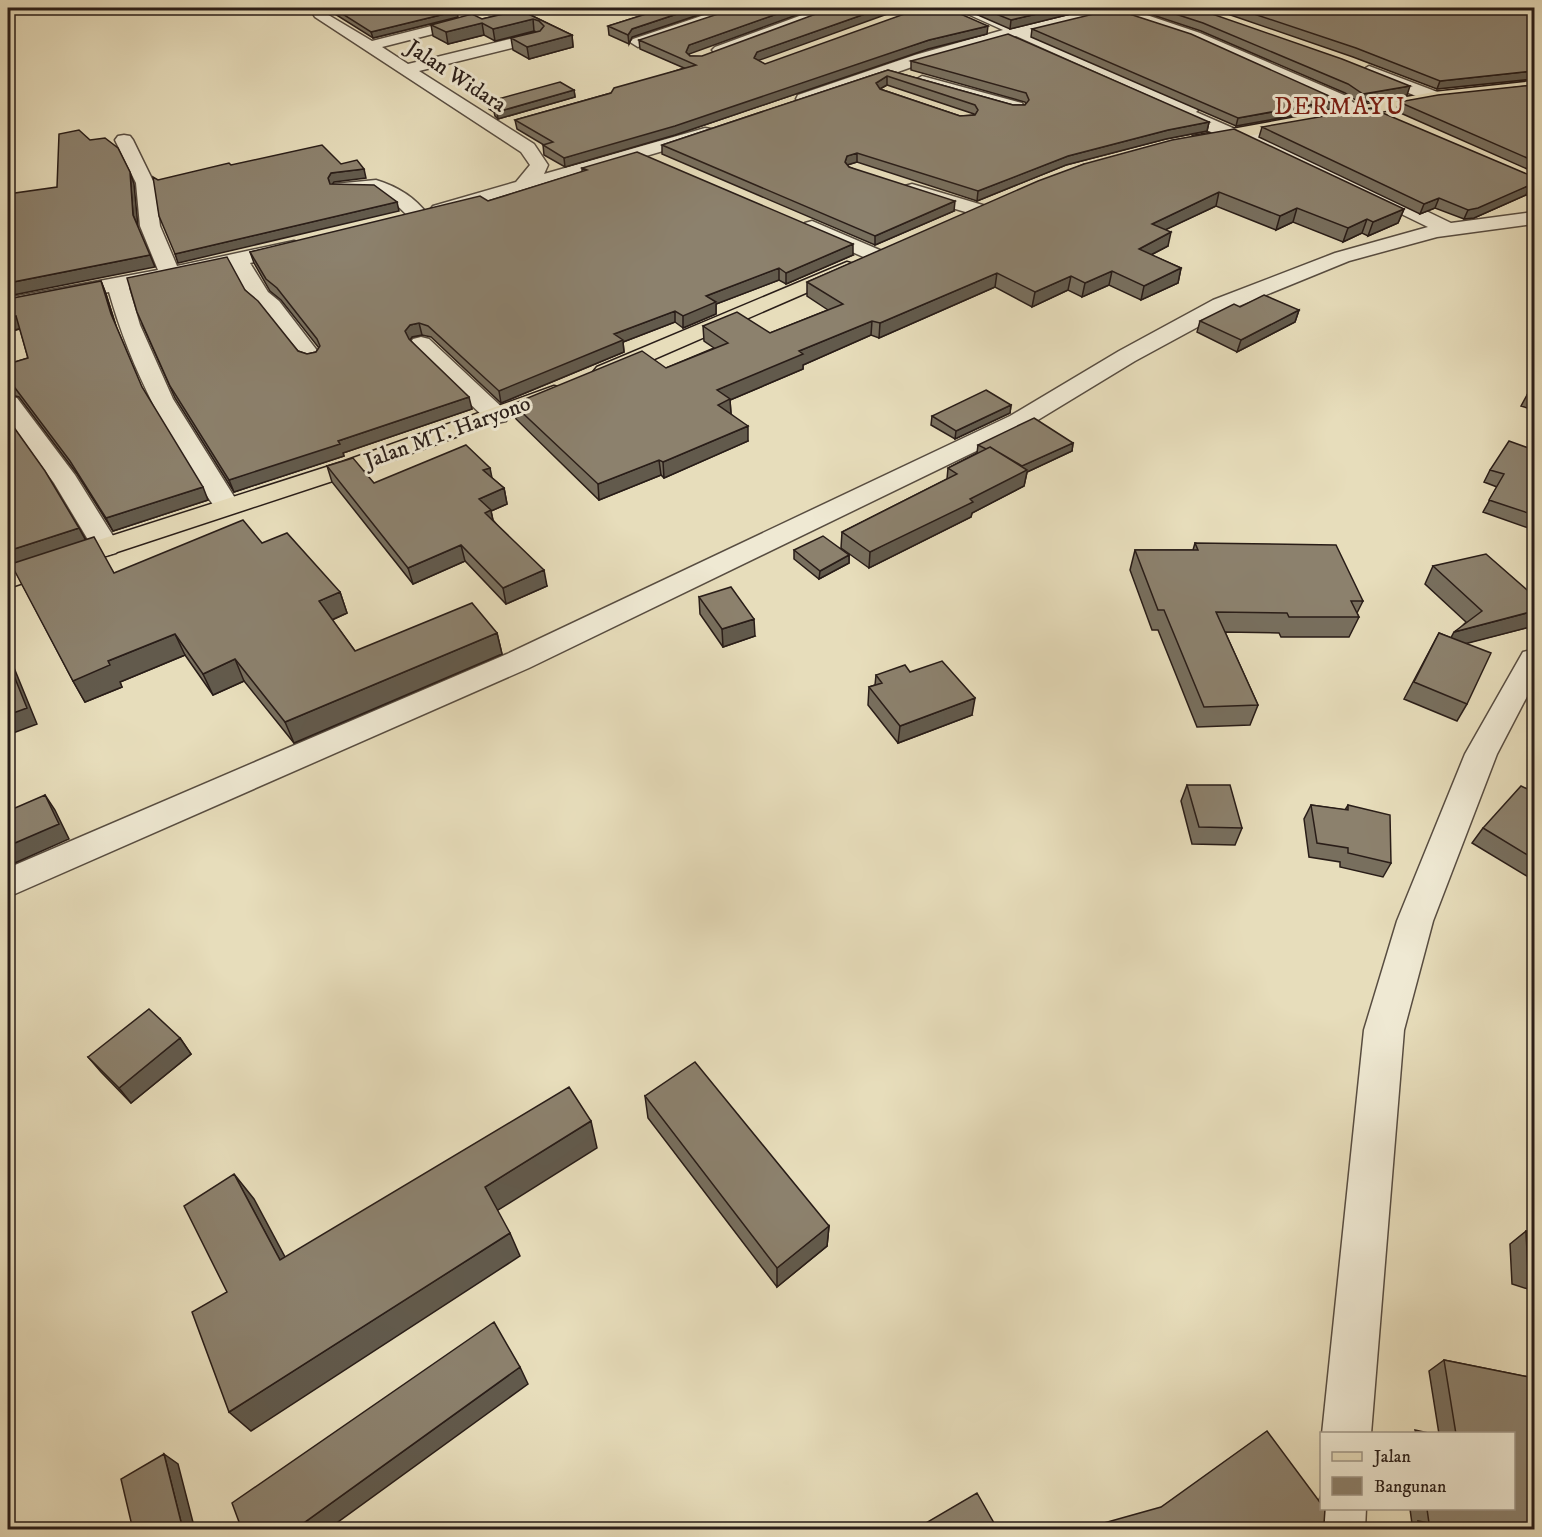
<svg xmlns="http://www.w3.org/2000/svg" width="1542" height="1537" font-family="'IM FELL DW Pica',serif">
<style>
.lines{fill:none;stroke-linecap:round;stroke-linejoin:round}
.minor-casing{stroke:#584d41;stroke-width:3}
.major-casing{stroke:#291d18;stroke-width:3}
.minor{fill:#efe9d3;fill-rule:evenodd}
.major{fill:#e7ddbb;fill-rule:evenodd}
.wall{fill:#786f5e;stroke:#291d18;stroke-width:1.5;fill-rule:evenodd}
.shaded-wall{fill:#625a4c;stroke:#291d18;stroke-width:1.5}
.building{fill:#8c816d;stroke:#291d18;stroke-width:1.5;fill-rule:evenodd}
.labels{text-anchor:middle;stroke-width:6;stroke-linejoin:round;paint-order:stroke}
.far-street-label{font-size:22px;fill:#291d18;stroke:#efe9d3}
.far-quarter-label{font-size:24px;letter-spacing:1.5px;fill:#7a1f14;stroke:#efe9d3}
</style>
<rect width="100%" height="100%" fill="#e7ddbb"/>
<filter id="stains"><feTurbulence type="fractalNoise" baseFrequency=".00333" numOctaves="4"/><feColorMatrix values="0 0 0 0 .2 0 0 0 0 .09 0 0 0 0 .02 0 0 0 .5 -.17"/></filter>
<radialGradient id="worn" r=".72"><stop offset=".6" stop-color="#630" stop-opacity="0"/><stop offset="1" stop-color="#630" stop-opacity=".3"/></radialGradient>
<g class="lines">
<g class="minor-casing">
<path id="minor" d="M725 8H745L743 11 643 45 638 47 630 42 633 39Z
M821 8H840L838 11 725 53H715L712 50 715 47Z
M959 8H977L1019 26 1100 8H1126L1200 33 1344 95 1364 111 1361 115C1349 118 1341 109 1332 103L1190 39 1112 14 1032 32 1198 104 1200 108 1196 112 1242 132 1250 128 1256 129 1451 223 1534 212V224L1437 237 1349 261 1229 310 1135 361 1028 426 529 668 8 897V868L507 654 1010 416 1119 351 1213 300 1335 253 1428 227 1274 152 1266 155 1260 154 1162 110 1160 106 1164 102 1016 36 926 62 810 103H798L796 99 798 95 915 55 1003 30 961 11Z
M320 10 372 41 471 16 478 20 476 23 382 47 408 64 535 33 540 35 543 38 540 41 419 71 534 144 548 165 544 174 705 128 711 129 714 133 711 137 440 216 433 214 430 210 433 206 516 182 530 165 521 152 315 17 313 14Z
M1369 66 1440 93 1442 97 1440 101H1428L1363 74 1361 71Z
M922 76 1022 103 1024 107 1022 111 1016 112 916 84 914 81Z
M124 135 130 136 133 140 154 183 160 226 177 266 294 241 301 243 304 247 301 251 250 263 268 292 279 301 322 357 319 362 311 364 303 362 263 311 251 301 232 267 129 288 140 325 173 399 240 506 236 512 227 514 218 512C171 444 131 371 109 292L8 310V298L158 270 140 226 136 183 115 140 118 136Z
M376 180C396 186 415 197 428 215L425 219H411C397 205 384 190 363 191 353 192 344 194 334 192L332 188 334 184Z
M912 184 986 206 989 210 986 214 979 216 905 194 903 190 905 186Z
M812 221 882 251 885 255 882 259 875 261 868 259 805 231 802 227 805 223Z
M421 337 429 339 506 411 509 416 506 421 497 423 488 421 413 349 410 344 413 339Z
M8 396 17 398 75 475 120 547 116 553 106 556 96 553 54 483 8 419Z
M1534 649V683L1497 754 1433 921 1404 1030 1371 1434H1322L1364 1030 1397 921 1465 754 1523 652Z
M1322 1494V1508H1366L1365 1530H1313L1316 1508Z"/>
</g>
<g class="major-casing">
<path id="major" d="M1534 81V91L1434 102 1199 145 1193 144 1190 140 1193 136 1199 135 1434 92Z
M847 262 854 264 857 268 854 272 613 377 605 379 597 377 593 372 597 367Z
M554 386 562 388 566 393 562 398 360 472 8 588V569L342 462Z"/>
</g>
<use href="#minor" class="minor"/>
<use href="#major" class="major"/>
</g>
<path class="wall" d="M327 8H400L412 14 458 17 373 38 327 9Z
M665 8H719L632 37 629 44 609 35 608 26Z
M962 8H1095L1010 29Z
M1132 8H1195L1407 95 1360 103 1345 93 1201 31Z
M1210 8H1534V79L1437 89 1353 57Z
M520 10 572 35 573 47 529 59 513 50 511 38 537 32 534 31 495 41 484 35 448 44 433 36 431 25 482 19Z
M1032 29 1338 100 1336 108 1236 126 1031 37Z
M987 34 928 49 675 135 565 167 544 155 543 145H544L517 129 515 120 611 93 684 68 640 49 639 40 689 54 690 56 758 61 765 64Z
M911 61 1209 122 1207 131 1166 139 1066 165 977 201 857 162 847 165 849 167 954 211 875 245 662 154V145L888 70 1013 105H1026L1025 102 911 70ZM887 85 974 114 975 115 960 116 880 89Z
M1534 85V172L1396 111 1399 102Z
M574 90 575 97 498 119 495 116 494 112 489 109 487 102Z
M1262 127 1534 177V197H1532L1526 195 1474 218 1464 219 1435 208 1420 214 1259 137Z
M1084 164 1404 209 1398 223 1368 236 1362 233 1343 242 1293 222 1276 230 1216 206 1166 229 1168 246 1151 255 1181 268 1178 283 1141 300 1109 285 1082 297 1068 290 1032 307 995 287 879 338 871 335 803 365V369L730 400 731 414 748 441 664 478 661 475 599 500 516 419 513 404 666 368 714 348 704 341 703 326 770 333 828 310 807 296V282Z
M582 168 853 255 786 284 779 280 716 304V314L683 328 675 322 623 342 624 352 501 403 431 337 422 335 412 337 410 340 472 409 343 453 344 456 234 492 175 398 142 324 245 290 298 351 307 354 316 352 319 348 281 300 270 291 254 263 250 252 488 201 582 172Z
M101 281 106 294 116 326 142 388 208 500 113 531 77 474 19 397 8 394V395V364L28 358 20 329 8 332V299Z
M1240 307 1299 310 1295 322 1237 352 1197 332 1200 321Z
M1534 382V410L1521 406Z
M1011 405 1010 413 955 439 931 425 932 416Z
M8 419 79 528 86 540 114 573 262 543 340 592 347 613 332 620 355 651 497 633 502 654 294 743 244 681 213 695 185 655 120 682 122 687 85 702 73 681 8 557Z
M1073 443 1072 451 1027 472 1024 486 972 513 971 517 869 568 841 548 842 532 947 479 948 468 977 453 978 445Z
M1534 450V530L1483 512 1497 487 1484 482 1490 470Z
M327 466 374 483 492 478 504 488 507 504 491 511 493 520 547 586 506 604 465 561 413 584 332 482Z
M1195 543 1363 601 1357 613 1359 617 1349 637H1281L1279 633 1225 632 1258 705 1250 725 1197 727 1158 630H1152L1130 570 1135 550H1193Z
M794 550 849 555V563L819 579 794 559Z
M1433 566 1534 596V626L1466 643 1467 704 1457 721 1404 699 1439 633 1451 638 1466 622 1425 584Z
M699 597 755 636 723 647 700 614Z
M910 672 972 715 898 743 868 705 869 687 875 685 876 675Z
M1187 785 1242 828 1235 845 1192 844 1181 801Z
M1311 805 1345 810 1348 805 1391 863 1383 877 1340 867V862L1309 857 1304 819Z
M1531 819 1534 820V873L1530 878 1472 843 1483 828Z
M180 1038 191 1054 131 1103 101 1072 88 1057Z
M645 1096 829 1226 827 1246 777 1287 648 1118Z
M1526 1231 1534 1234V1291L1512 1284 1510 1244Z
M1444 1360 1534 1378V1530H1403L1412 1524 1410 1509H1514V1434H1439L1429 1371Z"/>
<path class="shaded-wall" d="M695 8H719L632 37 629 44 628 35 632 29Z
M794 8H816L689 54 686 60V52L689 45Z
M882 8H904L757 61 754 58 757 52Z
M1063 8H1095L1010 29 1011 20Z
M457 11 458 17 373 38 371 32Z
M533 19 534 31 495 41 493 29Z
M482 23 484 35 448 44 446 32Z
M988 26 987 34 928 49 675 135 565 167 564 158 929 40Z
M572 35 573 47 529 59 527 47Z
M1534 71V79L1437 89 1440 81Z
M887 76V85L876 91V83Z
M1410 86 1407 95 1360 103 1363 94Z
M574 90 575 97 498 119 497 112Z
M1338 100 1336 108 1236 126 1238 118Z
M1209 122 1207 131 1166 139 1066 165 977 201 978 191 1068 156 1168 130Z
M857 153V162L847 165 845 162 847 156Z
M364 169 366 178 334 182 330 187 328 178 331 173Z
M130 172 134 184 138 227 133 215Z
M1530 185 1526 195 1474 218 1464 219 1468 210Z
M1219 192 1216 206 1148 238 1152 224Z
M1439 198 1435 208 1420 214 1424 204Z
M955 201 954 211 875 245V236Z
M397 202 399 211 178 263 175 254Z
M1297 208 1293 222 1276 230 1280 216Z
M1404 209 1398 223 1368 236 1373 222Z
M1367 219 1362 233 1343 242 1348 228Z
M1171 232 1168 246 1135 263 1139 249Z
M853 244V255L786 284V273Z
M150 255 155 267 8 296V283Z
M779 268V280L716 304V314L683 328V316L706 296Z
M1181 268 1178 283 1141 300 1144 286Z
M1112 271 1109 285 1082 297 1085 283Z
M997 273 995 287 879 338 880 323Z
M1071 276 1068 290 1032 307 1035 292Z
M101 281 106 294 116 326 111 314Z
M1299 310 1295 322 1237 352 1241 340Z
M675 311V322L623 342 624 352 501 403 499 391 614 334Z
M16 316 22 328 8 332V318Z
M872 321 871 335 803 365V369L730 400 731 414 718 420 717 390 799 351Z
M419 323 422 335 412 337 408 343 405 331 410 325Z
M469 397 472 409 343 453 344 456 234 492 229 480 338 441Z
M1011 405 1010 413 955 439 956 431Z
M748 426V441L664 478 663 462Z
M1073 443 1072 451 1027 472 1024 486 972 513 971 517 869 568 870 552 970 499 1017 468Z
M659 460 661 475 599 500 598 484Z
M490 468 493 483 483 470Z
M203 487 208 500 113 531 106 518Z
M504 488 507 504 491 511 494 526 489 528 479 499Z
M79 528 86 541 12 565 8 557V551Z
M461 545 465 561 413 584 408 568Z
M849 555V563L819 579 820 571Z
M544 570 547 586 506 604 503 588Z
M340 592 347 613 327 622 319 601Z
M1534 611V626L1445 649 1454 632Z
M754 619 755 636 723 647 722 629Z
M497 633 502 654 294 743 285 722Z
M175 634 185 655 120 682 122 687 85 702 73 681 108 661Z
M8 653 37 724 8 735Z
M235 659 244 681 213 695 203 674Z
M975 698 972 715 898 743 900 726Z
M45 795 55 810 69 839 8 866V846Z
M180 1038 191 1054 131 1103 119 1088Z
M591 1121 597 1148 495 1212 485 1187Z
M234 1174 254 1199 299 1283 280 1260Z
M829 1226 827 1246 777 1287V1268Z
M510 1233 520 1256 251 1431 229 1412Z
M520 1367 528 1384 327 1530H294Z
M164 1454 178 1464 195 1530H183Z"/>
<path class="building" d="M333 8H400L412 14 442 8H450L457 11 371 32Z
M665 8H695L632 29 628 35 608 26Z
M736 8H794L689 45 686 52 690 56H702L832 8H882L757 52 754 58 765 64 921 8H947L988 26 929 40 675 126 564 158 543 145 553 142 515 120 611 93 614 88 696 65 639 40Z
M981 8H1063L1011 20Z
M1157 8H1195L1342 59 1410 86 1363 94 1348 84 1203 23Z
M1236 8H1534V71L1440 81 1356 48Z
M1114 9 1191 34 1338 100 1238 118 1032 29Z
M520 10 572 35 527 47 511 38 540 31 544 26 539 21 533 19 493 29 482 23 446 32 431 25 472 14 482 19Z
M1008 34 1209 122 1168 130 1068 156 978 191 857 153 847 156 845 162 849 167 955 201 875 236 662 145 888 70 1013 105H1025L1029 100 1026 93 911 61ZM887 76 975 105 978 110 975 115 960 116 880 89 876 83Z
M560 82 574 90 497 112 493 109 498 108 487 102Z
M1534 85V161L1399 102 1438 95Z
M1371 108 1534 177V187L1530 185 1478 208 1468 210 1439 198 1424 204 1262 127Z
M1234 129 1404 209 1373 222 1367 219 1348 228 1297 208 1280 216 1219 192 1152 224 1171 232 1139 249 1181 268 1144 286 1112 271 1085 283 1071 276 1035 292 997 273 880 323 872 321 799 351 803 354 717 390 730 399 718 405 748 426 663 462 659 460 598 484 513 404 642 351 666 368 728 343 703 326 737 312 770 333 843 304 807 282 1038 181 1084 164 1172 140Z
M79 130 90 140 105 138 118 148 130 172 133 215 150 255 8 283V194L57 187 59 134Z
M322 145 341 164 357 160 364 169 331 173 328 178 330 184 374 185 397 202 175 254 159 216 153 177 158 180 229 163 231 165Z
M637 152 853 244 786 273 779 268 706 296 716 302 683 316 675 311 614 334 623 340 499 391 428 326 419 323 410 325 405 331 409 339 469 397 338 441 340 444 229 480 170 386 137 312 127 278 227 257 245 290 258 301 298 351 307 354 316 352 320 346 317 339 277 288 266 279 250 252 480 196 488 201 587 170 582 168Z
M101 281 111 314 142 387 203 487 106 518 70 461 12 384 8 383V364L28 358 16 316 8 318V299Z
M1264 295 1299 310 1241 340 1200 321 1234 304 1240 307Z
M1534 382V397L1527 395Z
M986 390 1011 405 956 431 932 416Z
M1034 418 1073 443 1022 466 990 447 986 449 978 445Z
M8 419 45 471 79 528 8 551Z
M1509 441 1534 450V515L1489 500 1504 474 1490 470Z
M466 445 490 468 483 470 504 488 479 499 491 510 485 513 544 570 503 588 461 545 408 568 327 466 353 458 374 483Z
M990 447 1027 470 970 499 973 502 870 552 842 532 957 474 948 468Z
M243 520 262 543 287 533 340 592 319 601 355 651 472 603 497 633 285 722 235 659 203 674 175 634 108 661 110 665 73 681 11 564 94 537 114 573Z
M823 536 849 555 820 571 794 550Z
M1195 543 1336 545 1363 601H1351L1359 617H1289L1287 613 1216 612 1258 705 1204 707 1164 610H1158L1135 550H1198Z
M1486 554 1534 596V611L1454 632 1482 611 1433 566Z
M731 587 754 619 722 629 699 597Z
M1439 633 1491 653 1467 704 1414 682Z
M8 661 27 708 8 715Z
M942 661 975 698 900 726 869 687 882 683 876 675 905 665 910 672Z
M1187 785H1230L1242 828 1199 827Z
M1521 786 1534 792V812L1531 819 1534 820V859L1483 828Z
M45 795 59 824 8 846V811Z
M1311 805 1348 810V805L1390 815 1391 863 1348 853V848L1317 843Z
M149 1009 180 1038 119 1088 88 1057Z
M695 1062 829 1226 777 1268 645 1096Z
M569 1087 591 1121 485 1187 510 1233 229 1412 192 1312 227 1292 184 1206 234 1174 280 1260Z
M1526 1231 1534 1234V1274L1528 1271Z
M494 1322 520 1367 294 1530H242L232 1503Z
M1444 1360 1534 1378V1530H1419L1418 1521 1429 1523 1427 1509H1514V1434H1456Z
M1415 1430 1433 1434H1416Z
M1267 1431 1322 1505V1509H1325L1324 1524 1336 1525 1340 1530H1087L1086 1528 1161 1507Z
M164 1454 183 1530H133L121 1479Z
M977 1493 998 1530H914Z"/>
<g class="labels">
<g class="far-street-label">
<text transform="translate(457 75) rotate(33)" y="8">Jalan Widara</text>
<text transform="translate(447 431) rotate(-20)" y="8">Jalan MT. Haryono</text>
</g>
<g class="far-quarter-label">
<text x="1340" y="114">DERMAYU</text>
</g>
</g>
<rect width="1542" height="1537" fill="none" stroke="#e7ddbb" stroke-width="30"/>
<rect x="9" y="9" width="1524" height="1519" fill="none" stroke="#291d18" stroke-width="3"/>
<rect x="15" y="15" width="1512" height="1507" fill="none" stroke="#291d18" stroke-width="1.5"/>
<rect x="1320" y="1432" width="195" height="78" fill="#efe9d3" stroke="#a09788" stroke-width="1.5"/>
<rect x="1332" y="1452" width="30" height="9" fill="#e7ddbb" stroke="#a09788" stroke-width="1.5"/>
<text x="1374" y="1462" font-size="18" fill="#291d18">Jalan</text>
<rect x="1332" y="1477" width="30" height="18" fill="#8c816d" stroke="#a09788" stroke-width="1.5"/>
<text x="1374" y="1492" font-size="18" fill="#291d18">Bangunan</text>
<rect width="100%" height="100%" filter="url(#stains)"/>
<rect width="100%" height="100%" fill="url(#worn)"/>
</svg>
